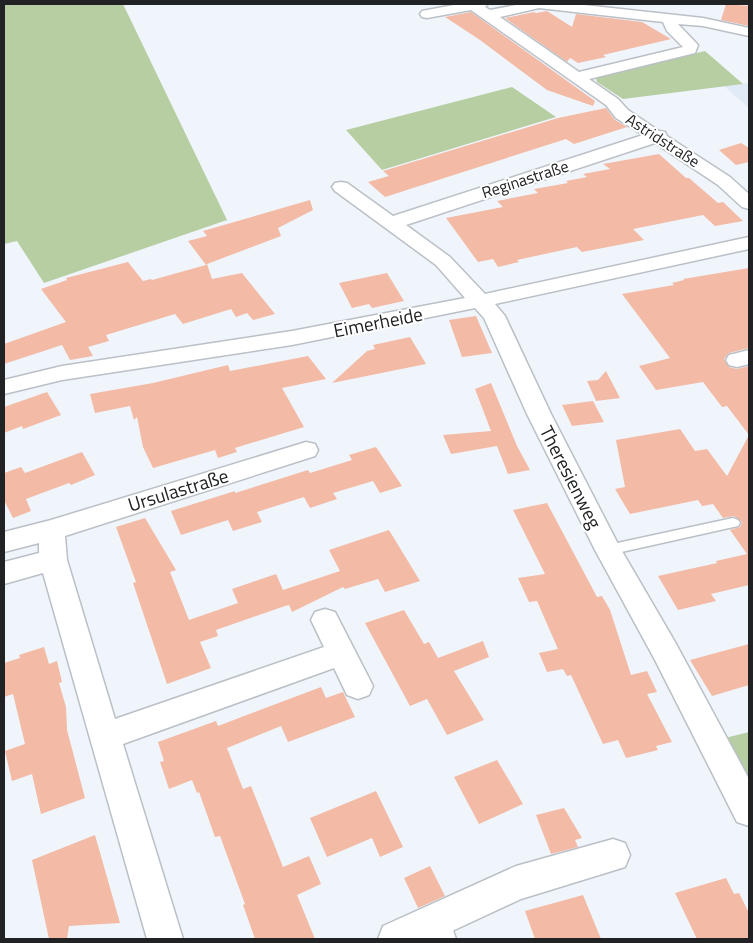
<svg xmlns="http://www.w3.org/2000/svg" width="753" height="943" font-family="'Titillium Web',sans-serif">
<style>
.built{fill:#e0ebf7}
.green{fill:#b6cea1}
.building{fill:#f3baa5}
.lines{fill:none;stroke-linecap:round;stroke-linejoin:round}
.lane-casing{stroke:#bac0c6;stroke-width:3}
.street-casing{stroke:#bac0c6;stroke-width:3}
.lane{fill:#fff;fill-rule:evenodd}
.street{fill:#fff;fill-rule:evenodd}
.labels{text-anchor:middle;stroke-width:4;stroke-linejoin:round;paint-order:stroke}
.far-street-label{font-size:16px;fill:#202224;stroke:#fff}
.street-label{font-size:19px;fill:#202224;stroke:#fff}
</style>
<rect width="100%" height="100%" fill="#f0f5fc"/>
<path class="built" d="M749 83V108L724 86Z"/>
<path class="green" d="M4 4H123L227 220 44 283 17 241 4 244Z
M705 51 743 84 623 99 597 82 596 79 600 76Z
M512 87 556 117 382 170 346 130Z
M749 732V790L721 739Z"/>
<path class="building" d="M726 4 749 6V26L721 20Z
M547 11 572 27 576 14 642 22 671 39 603 55 606 57 578 63 570 58 567 62 505 18 534 12 536 13Z
M471 12 595 101 593 106 547 90 480 40 445 17Z
M606 108 615 120 627 127 574 144 566 139 385 197 368 182 389 176 383 171 558 118Z
M741 143 749 148V162L736 165 719 150Z
M659 154 686 178H689L718 203 723 202 743 221 715 226 703 215 633 229 644 240 582 252 577 247 517 260 519 262 498 267 493 259 478 262 446 218 503 207 497 201 538 193 534 189 568 183 566 181 587 177 583 174 610 169 603 164Z
M310 200 313 210 278 228 281 236 207 264 212 279 242 273 275 314 253 320 247 313 236 317 231 309 183 324 175 314 106 335 109 341 88 347 93 356 70 360 62 345 4 364V344L66 322 41 289 67 280 66 278 128 262 143 281 151 279 152 280 206 265 188 241 207 236 203 231Z
M749 268V348L729 353 724 359 729 367 737 369 749 366V585L711 594 716 601 678 610 658 576 717 563 716 561 747 554 730 530 740 527 742 522 734 516 723 518 713 504 702 506 698 500 630 514 615 489 625 487 616 440 680 429 695 451 707 449 727 476 749 435 727 406 722 407 703 382 656 390 639 366 670 358 622 294 674 285 672 283 684 280 683 279Z
M387 273 404 301 372 308 369 304 352 308 339 283Z
M476 316 492 353 462 357 449 320Z
M410 337 426 364 332 383 367 351 375 349 373 345Z
M308 356 326 379 282 388 304 427 235 448 237 452 218 458 215 450 153 468 143 447 137 417 134 420 130 406 95 413 90 394 153 383 228 365 230 371Z
M606 371 620 398 596 401 587 381 598 380Z
M491 383 517 446 530 470 508 474 497 446 451 454 443 435 491 431 475 389Z
M47 392 61 415 23 429 22 426 4 433V407Z
M593 401 604 422 572 426 562 405Z
M376 447 402 486 380 493 373 481 333 493 337 499 310 508 304 497 257 512 262 522 233 531 228 520 181 535 171 511 235 491V493L308 470 310 473 352 460 349 455Z
M82 452 95 475 71 485 69 483 26 499 31 511 13 518 4 500V473L21 467 25 473Z
M547 503 597 597 602 596 610 610 631 675 647 671 657 692 647 694 672 742 656 746 658 750 626 758 618 740 603 744 571 675 567 676 563 669 547 672 539 653 558 649 537 601 529 602 518 578 545 574 513 510Z
M145 518 176 570 170 572 189 620 238 603 232 589 276 574 283 590 340 571 329 550 389 530 420 581 385 592 378 579 345 589 343 587 292 612 289 605 285 606 216 630 218 636 200 642 211 668 167 684 133 583 136 582 116 527Z
M404 610 424 644 429 642 438 658 483 641 489 657 454 671 484 720 447 735 427 699 410 706 365 623Z
M749 644V685L712 696 690 660Z
M44 647 49 664 57 661 62 682 59 683 66 707 67 730 85 798 41 814 32 774 12 781 5 751 25 744 13 694 4 697V663L20 658 19 655Z
M321 687 326 698 343 692 355 717 288 742 281 726 227 748 243 789 251 786 283 867 309 856 321 884 297 895 315 939H255L243 905 245 904 220 836 215 837 199 792 197 793 192 780 169 789 160 762 164 761 158 742 216 721 218 726Z
M497 760 523 804 479 824 454 777Z
M376 791 403 847 380 857 372 838 327 857 310 818Z
M564 808 582 838 575 840 578 847 551 854 536 815Z
M95 835 120 923 69 926 67 939H49L32 860Z
M430 866 445 896 418 908 404 878Z
M726 878 734 894 739 893 749 913V939H697L675 893Z
M583 895 601 939H535L525 911Z"/>
<g class="lines">
<g class="lane-casing">
<path id="lane" d="M733 518 738 520 740 523 738 526 608 555 603 554 601 550 603 546 608 545Z
M441 910 447 913 456 939H438L432 919 435 913Z"/>
</g>
<g class="street-casing">
<path id="street" d="M459 4H488L485 7 490 10 521 4H575L703 18 749 28V36L703 26 678 24 698 45 695 53 589 79 618 99 628 110 659 131 665 132 667 136 730 177 749 194V209L742 207 718 185 655 143 406 225 450 257 485 294 749 237V249L495 304 505 316 551 414 619 546 675 642 749 779V826L737 822 655 660 595 550 527 414 484 318 475 308 292 345 62 380 4 394V380L62 366 292 331 465 298 436 265 335 191 332 187 335 183 341 182 347 183 393 216 643 135 616 118 606 105 471 10 427 18 422 17 420 14 422 11ZM539 8 663 22 667 31 683 47 579 72 500 17Z
M749 350V364L737 367 729 365 726 360 729 355Z
M306 442 315 444 318 450 315 456 65 536 67 560 115 719 324 647 311 620 315 612 325 609 335 612 373 686 369 695 358 699 347 695 334 668 123 744 183 939H147L43 573 4 584V562L39 553V543L4 552V532L51 520Z
M613 839 625 843 630 855 625 867 521 899 435 939H378L383 926 516 866Z"/>
</g>
<use href="#lane" class="lane"/>
<use href="#street" class="street"/>
</g>
<g class="labels">
<g class="far-street-label">
<text transform="translate(663 140) rotate(33)" y="6">Astridstraße</text>
<text transform="translate(525 179) rotate(-18)" y="6">Reginastraße</text>
</g>
<g class="street-label">
<text transform="translate(378 322) rotate(-11)" y="7">Eimerheide</text>
<text transform="translate(571 477) rotate(63)" y="7">Theresienweg</text>
<text transform="translate(178 490) rotate(-17)" y="7">Ursulastraße</text>
</g>
</g>
<rect width="753" height="943" fill="none" stroke="#202224" stroke-width="10"/>
</svg>
